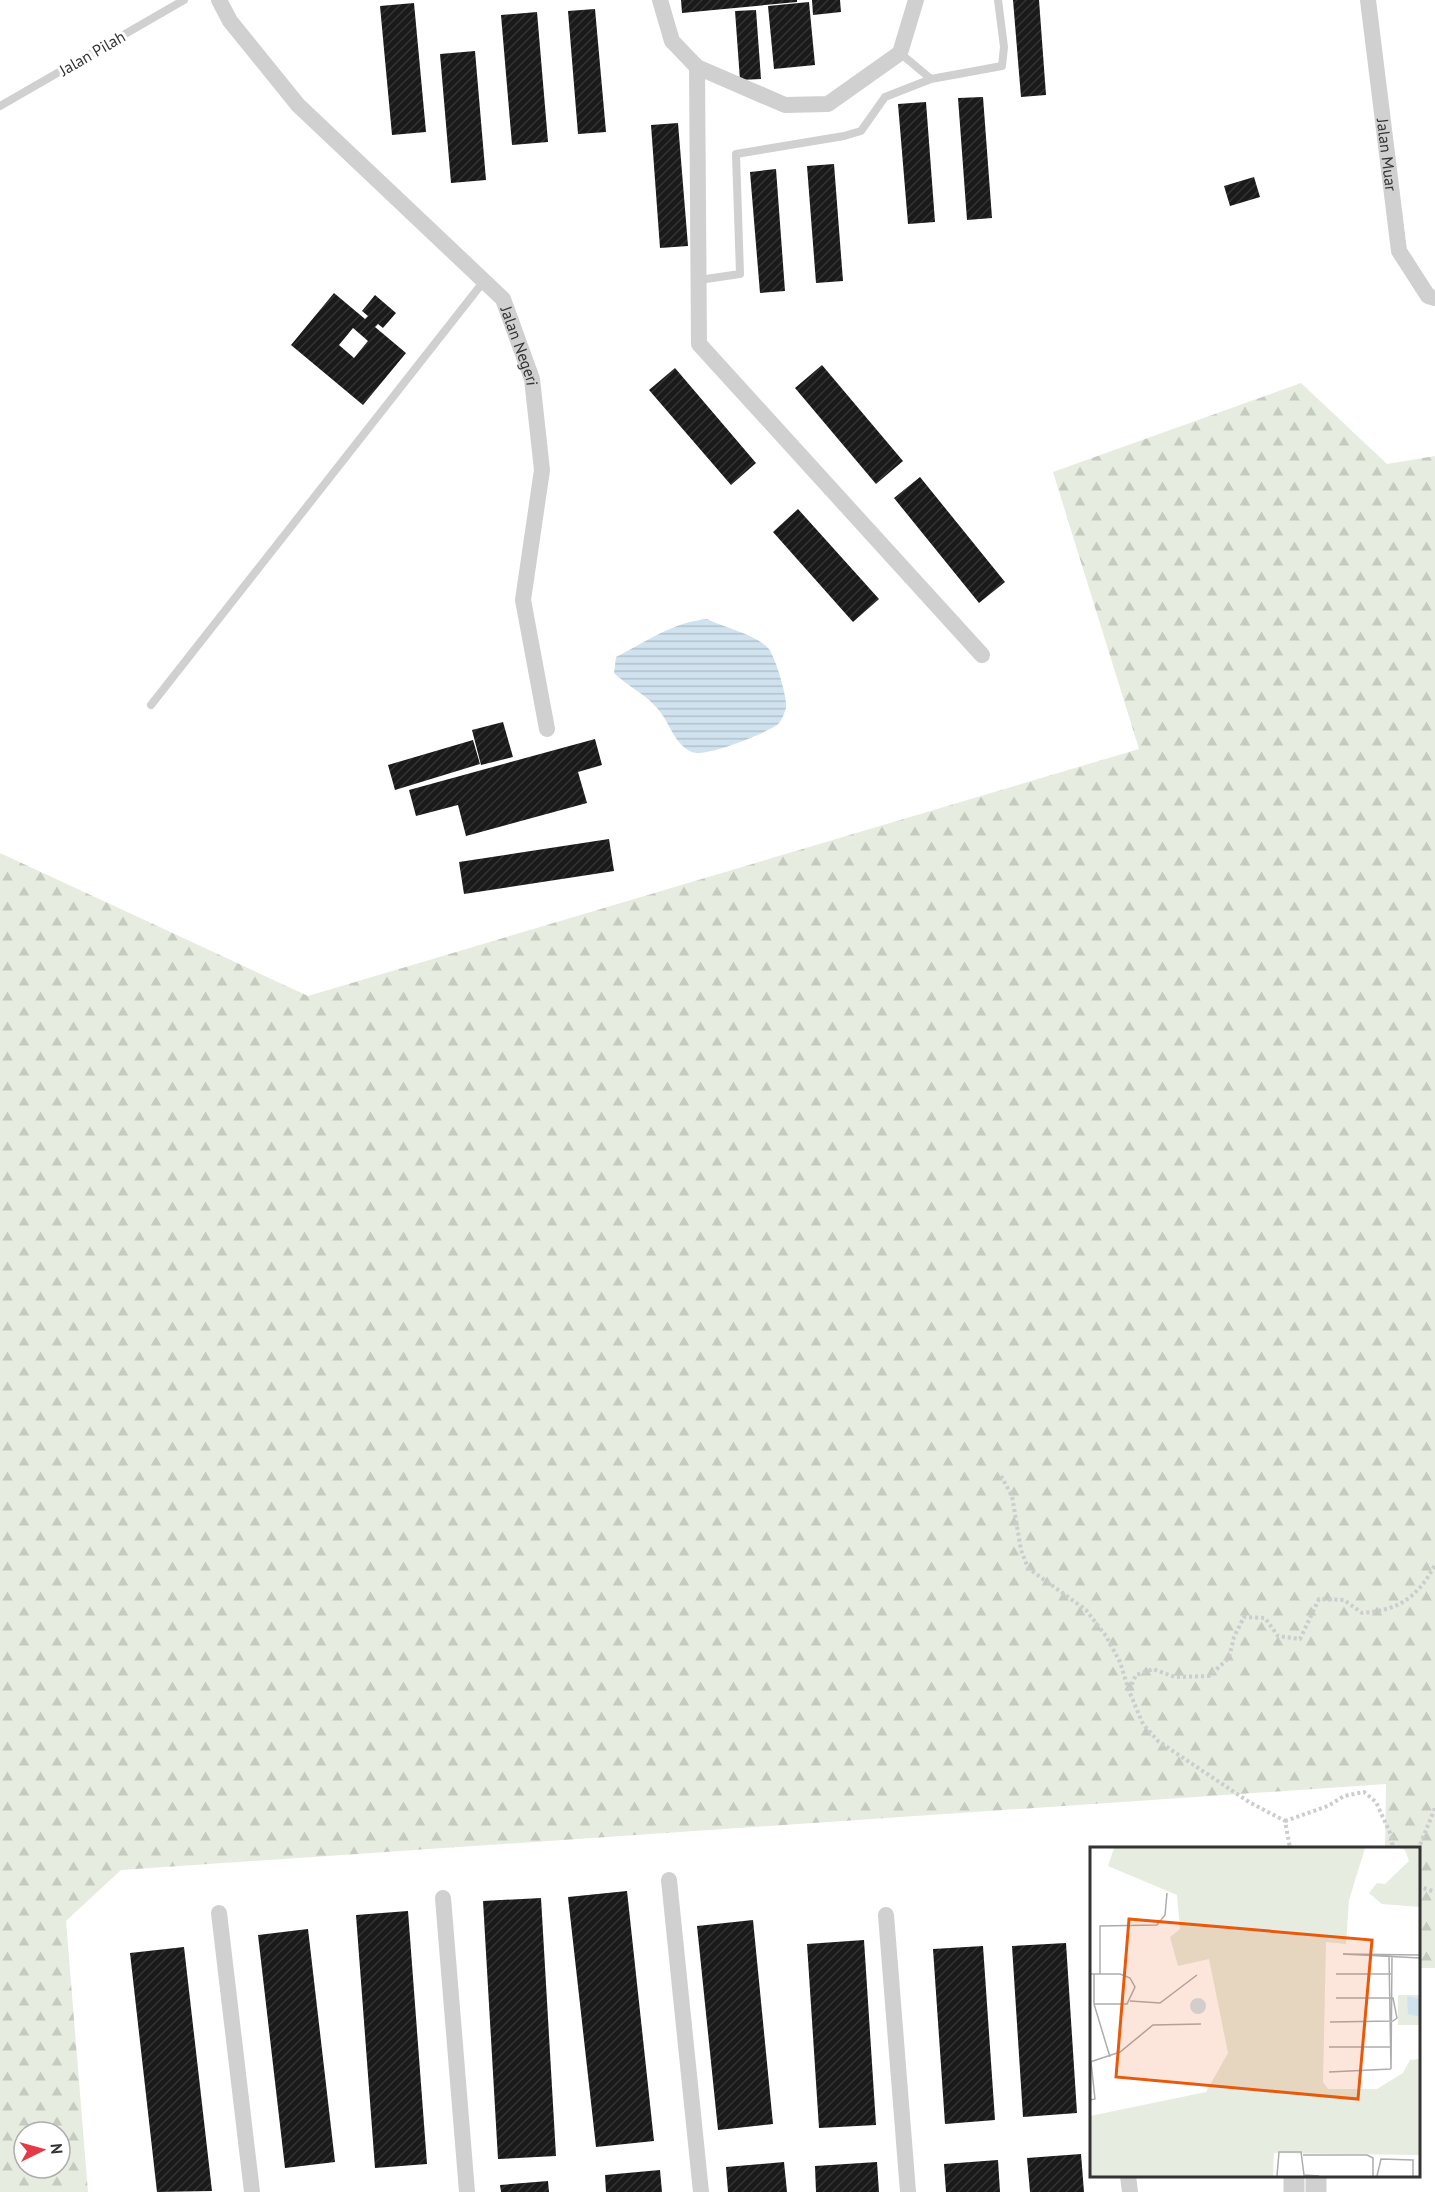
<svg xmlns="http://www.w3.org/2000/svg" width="1435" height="2192" font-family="'PT Sans',sans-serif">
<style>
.forest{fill:url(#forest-firs);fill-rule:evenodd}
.water{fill:url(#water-rules)}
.building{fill:url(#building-hatch);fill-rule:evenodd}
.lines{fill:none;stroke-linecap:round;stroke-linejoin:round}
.path{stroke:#cdcdcd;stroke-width:4;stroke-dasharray:3 3;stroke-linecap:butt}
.service{stroke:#d0d0d0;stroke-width:8}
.minor{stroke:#d0d0d0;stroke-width:16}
.tertiary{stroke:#d0d0d0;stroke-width:21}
.labels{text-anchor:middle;stroke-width:6;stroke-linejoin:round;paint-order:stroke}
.street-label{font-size:16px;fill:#333;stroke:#fff}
.inset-road{fill:none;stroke:#adadad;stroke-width:1.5}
.view{fill:#e8590c;fill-opacity:0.15;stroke:#e8590c;stroke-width:3}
.inset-edge{fill:none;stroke:#333;stroke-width:3}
</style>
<defs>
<pattern id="forest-firs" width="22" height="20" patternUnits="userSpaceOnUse" patternTransform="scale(1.5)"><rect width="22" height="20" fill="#e6ecdf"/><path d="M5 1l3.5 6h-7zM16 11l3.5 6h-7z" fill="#c6cbc0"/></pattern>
<pattern id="water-rules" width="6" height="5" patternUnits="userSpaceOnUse" patternTransform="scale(1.5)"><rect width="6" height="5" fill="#cfe2ee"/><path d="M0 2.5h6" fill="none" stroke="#b2c2cd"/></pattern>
<pattern id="building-hatch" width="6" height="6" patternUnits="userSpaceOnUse" patternTransform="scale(1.5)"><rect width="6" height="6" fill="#1a1a1a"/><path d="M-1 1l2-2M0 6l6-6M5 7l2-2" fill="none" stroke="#333"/></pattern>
</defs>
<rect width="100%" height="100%" fill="#fff"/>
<path class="forest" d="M1301 383 1387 464 1435 456V1968H1419L1418 1848H1385L1386 1784 121 1870 66 1921 88 2192H0V853L308 996 1139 749 1053 472ZM24 2132H60V2168H24Z"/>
<path class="water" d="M707 619C725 628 755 634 768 648 775 655 788 699 786 708 785 712 781 722 778 724 767 733 705 758 692 752 673 744 670 721 656 707 644 693 627 686 614 673L616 657C645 642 674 622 707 619Z"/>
<path class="building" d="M681 0H797V2L682 13Z
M812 0H840L841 12 813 15Z
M1013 0H1039L1046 95 1021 97Z
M809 2 815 65 774 69 768 6Z
M414 3 426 132 392 135 380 6Z
M595 9 606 132 578 134 568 11Z
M756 10 761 79 740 80 735 11Z
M537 12 548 142 512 145 501 15Z
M475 51 486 180 451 183 440 54Z
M983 97 992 218 967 220 958 98Z
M926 102 935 222 908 224 898 104Z
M678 123 688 246 660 248 651 125Z
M834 164 843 281 816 283 807 166Z
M776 169 785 291 760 293 750 172Z
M1254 177 1260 197 1230 206 1224 186Z
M334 293 365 319 368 316 362 311 375 295 396 313 383 328 378 324 375 327 406 353 363 405 291 345ZM353 328 368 341 354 358 339 345Z
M822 365 903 461 876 484 795 388Z
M675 368 756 463 731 485 649 390Z
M920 477 1005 582 979 603 894 498Z
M798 509 879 599 853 622 773 532Z
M503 722 513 757 481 765 472 730Z
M595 739 602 765 578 772 587 803 466 836 458 805 416 816 409 790Z
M473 740 480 764 395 790 388 765Z
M609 839 614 871 464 894 459 862Z
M627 1891 654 2141 596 2147 568 1897Z
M541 1898 556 2156 498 2159 483 1901Z
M408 1911 427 2164 375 2168 356 1915Z
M753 1920 773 2124 718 2130 697 1926Z
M308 1929 335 2162 285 2168 258 1935Z
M864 1940 876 2125 819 2128 807 1944Z
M1066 1943 1077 2113 1023 2117 1012 1946Z
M983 1946 995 2120 945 2124 933 1949Z
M184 1947 212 2191 157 2192 130 1953Z
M1081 2154 1084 2192H1030L1027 2158Z
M998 2160 1000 2192H946L944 2164Z
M784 2162 787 2192H728L726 2167Z
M877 2162 879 2192H816L815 2166Z
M660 2170 662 2192H606L605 2175Z
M548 2181 549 2192H501L500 2185Z"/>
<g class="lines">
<path class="path" d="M1001 1476 1012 1496 1021 1550 1028 1568 1086 1610 1106 1636 1120 1662 1129 1691 1143 1724 1158 1741 1249 1802 1285 1821 1290 1848
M1129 1690 1136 1675 1153 1669 1175 1677 1209 1676 1229 1658 1234 1637 1244 1617 1265 1618 1278 1636 1300 1639 1319 1599 1344 1600 1362 1613C1399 1610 1417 1598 1435 1565
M1285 1821 1328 1806 1344 1796 1364 1792 1376 1802 1391 1835 1393 1848
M1418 1850 1435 1808
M1418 1886 1435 1892"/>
<path class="service" d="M900 53 931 79 1002 66 1004 47 998 0
M0 106 184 0
M699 280 740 274 736 154 844 136 861 131 885 97 931 79
M151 705 484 281"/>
<g class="minor">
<path id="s1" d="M219 0 230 21 298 105 503 299 532 379 542 470 523 600 547 729"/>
<path d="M660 0 672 41 697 67 785 105 828 104 900 53 916 0"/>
<path id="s2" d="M1368 0 1399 251 1428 296 1435 298"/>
<path d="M697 67 699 344 982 655"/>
<path d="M669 1880 701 2192"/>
<path d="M443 1898 467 2192"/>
<path d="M219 1913 252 2192"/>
<path d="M886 1915 908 2192"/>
<path d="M1128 2176 1130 2192"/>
</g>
<path class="tertiary" d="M1294 2176V2192
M1316 2176V2192"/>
</g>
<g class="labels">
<g class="street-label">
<text transform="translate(92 53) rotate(-30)" y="6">Jalan Pilah</text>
<text dy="6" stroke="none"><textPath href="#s2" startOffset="156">Jalan Muar</textPath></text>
<text dy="6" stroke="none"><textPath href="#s1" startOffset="464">Jalan Negeri</textPath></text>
</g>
</g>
<g transform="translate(1090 1847)">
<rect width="330" height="330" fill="#fff"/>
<path d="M308 148H330V178H308Z" fill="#e6ecdf"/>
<path d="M24 1H275L259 53 256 97 236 95 233 235 238 242H287L313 226 320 213 330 212V308L184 306 183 329H0V269L116 245 138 206 119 112 88 119 80 90 90 82 87 48 18 19ZM308 1H330V60L292 57 279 46 287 36 295 37 319 14 315 3Z" fill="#e6ecdf"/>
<path d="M317 149 330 152V170L318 167ZM100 159a8 8 0 1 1 16 0a8 8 0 1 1-16 0Z" fill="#cfe2ee"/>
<path class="inset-road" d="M330 108 253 107 330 111M299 110 301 222M0 127H30L40 131 45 140 37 157H4M4 127V157L20 210M10 127V79L67 78 75 68 77 46M246 127H301M40 154 70 156 107 128M240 175 303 174 307 171 303 151H246M239 200H301M0 215 30 205 63 178 111 177M301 222 302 109M239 225 301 222M0 253 5 252 1 215M213 308H277M277 308 283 311V329M187 329 189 305H211L214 328 229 329M287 329 291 312 323 313V329"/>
<path class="view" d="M39 72 282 93 268 252 26 230Z"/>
<rect width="330" height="330" class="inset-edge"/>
</g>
<g transform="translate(42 2150) rotate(85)"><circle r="28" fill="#ffffff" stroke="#adadad" stroke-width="1.5"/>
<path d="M0-4.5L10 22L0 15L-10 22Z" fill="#e63946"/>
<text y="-9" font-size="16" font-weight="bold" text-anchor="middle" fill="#333333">N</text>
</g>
</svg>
